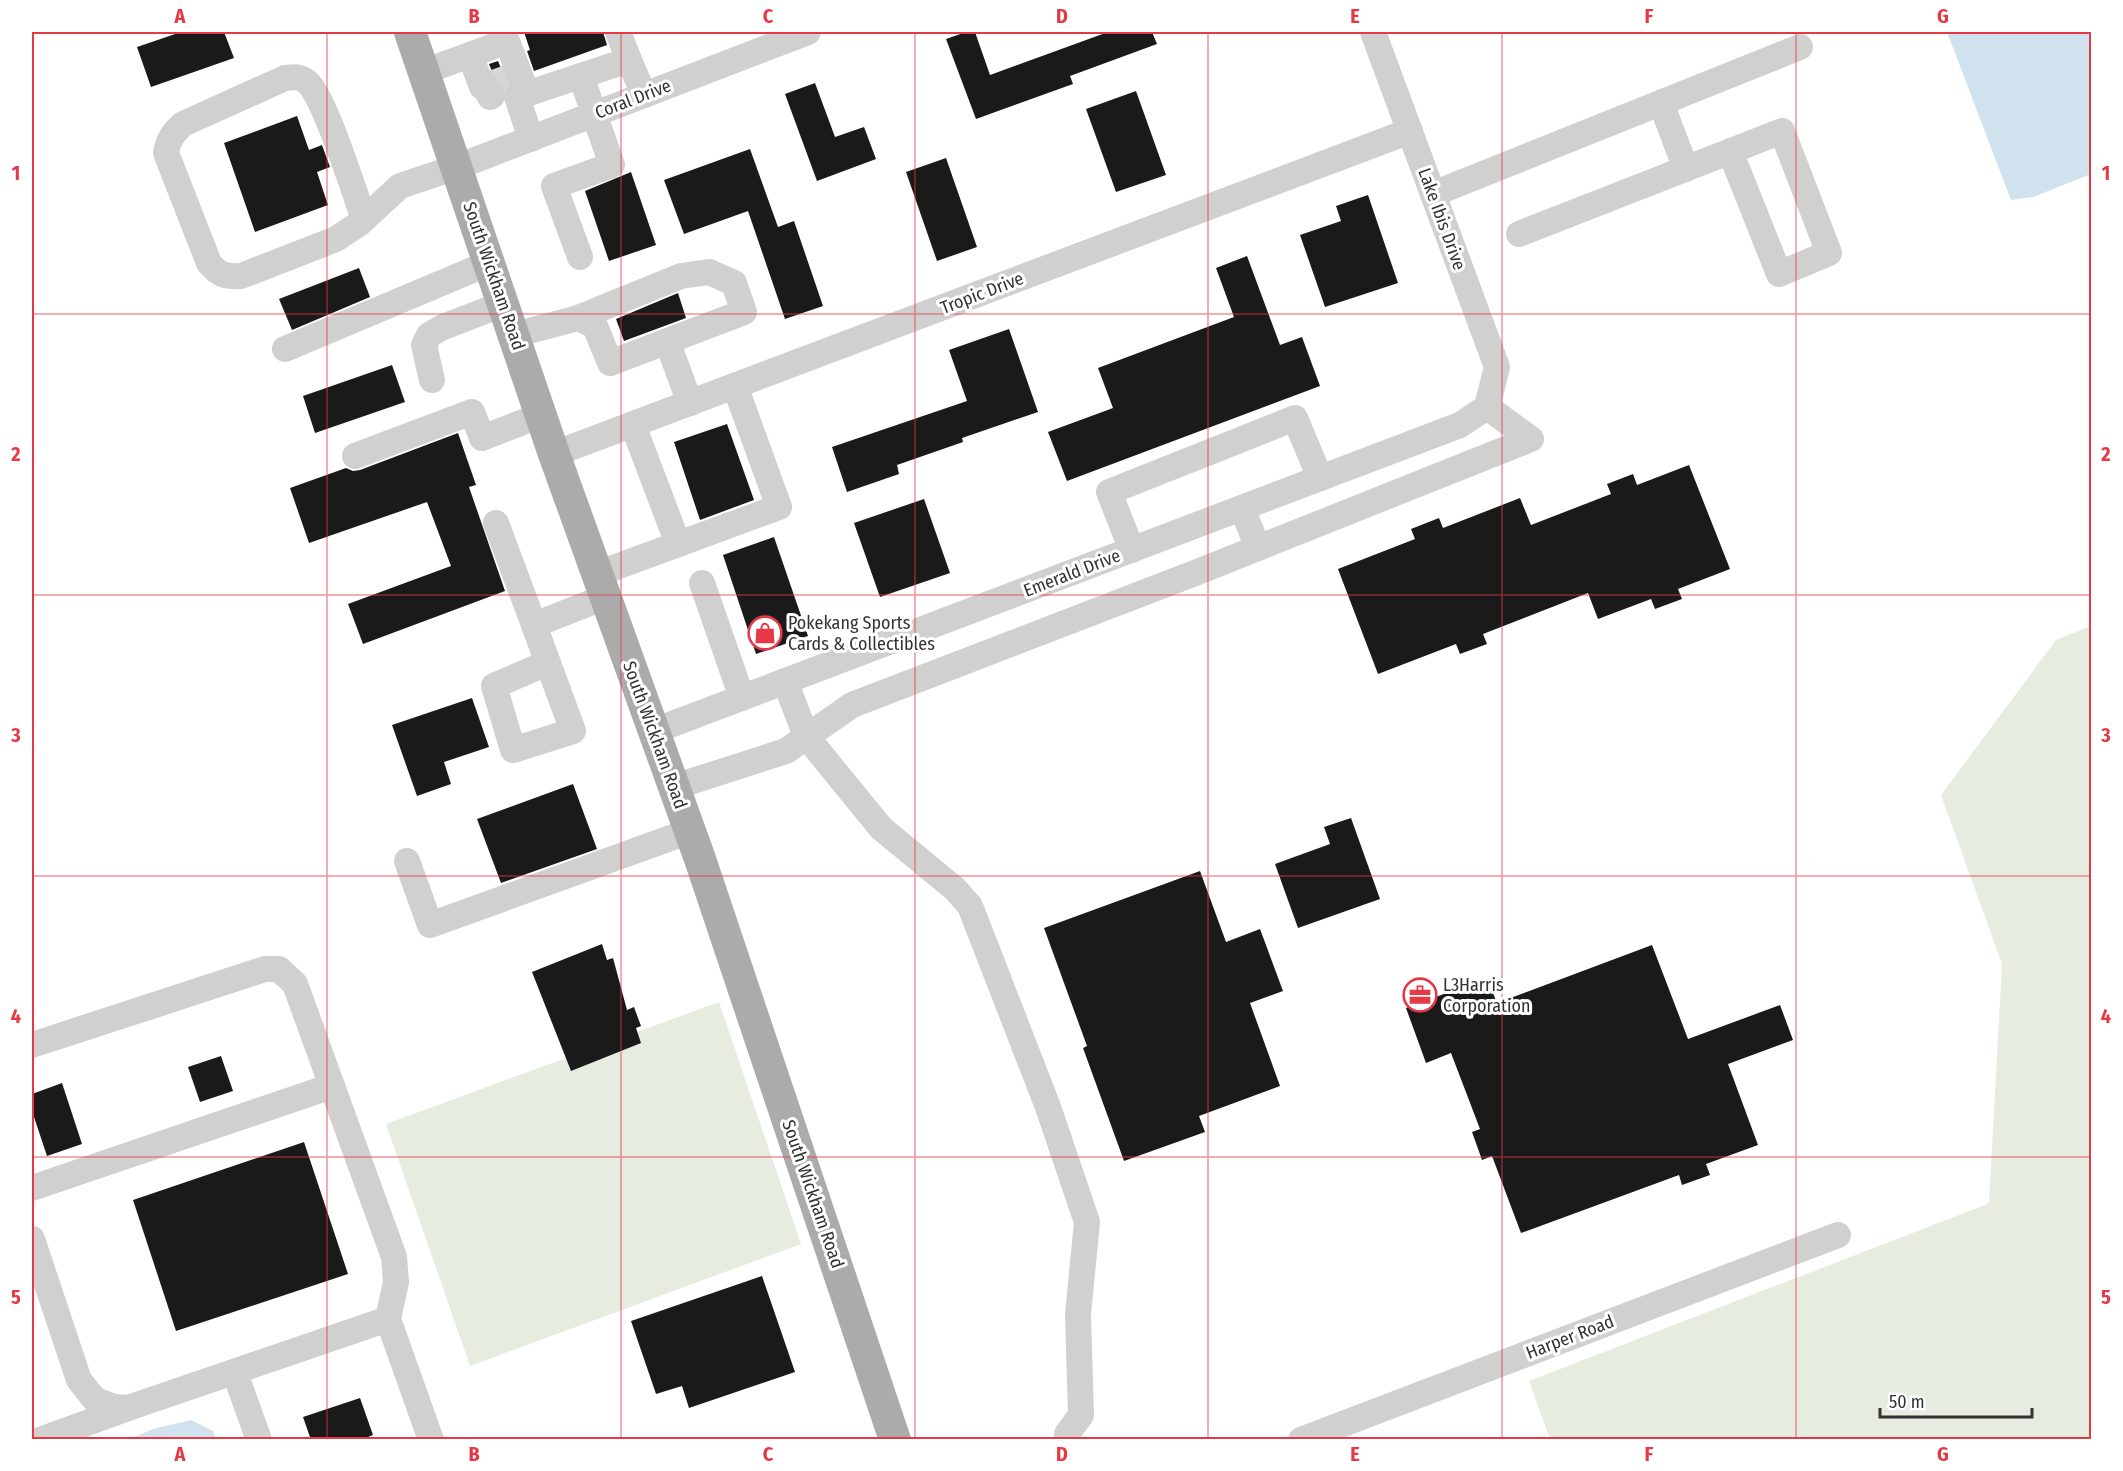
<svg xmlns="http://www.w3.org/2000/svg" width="2123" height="1471" font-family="'Fira Sans Condensed',sans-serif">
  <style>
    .green { fill: #e6ecdf }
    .water { fill: #cfe2ee }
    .building { fill: #1a1a1a }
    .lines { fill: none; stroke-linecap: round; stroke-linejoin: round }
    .minor-tunnel { stroke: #d6d6d6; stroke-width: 26; stroke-dasharray: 26 13; stroke-linecap: butt }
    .minor { stroke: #d0d0d0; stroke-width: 26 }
    .major { stroke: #ababab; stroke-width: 32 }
    .grid { fill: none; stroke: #e63946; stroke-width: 1.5; stroke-opacity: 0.55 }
    .labels { text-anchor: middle; stroke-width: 6; stroke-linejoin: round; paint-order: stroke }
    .street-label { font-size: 18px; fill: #333; stroke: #fff }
    .poi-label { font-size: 18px; fill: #333; stroke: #fff; text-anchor: start }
    .neatline { fill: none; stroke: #e63946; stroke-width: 2 }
    .grid-label { font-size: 20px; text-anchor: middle; font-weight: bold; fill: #e63946 }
  </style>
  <rect width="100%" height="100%" fill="#fff"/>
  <g class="green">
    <polygon points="2091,626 2091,1439 1550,1439 1529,1381 1985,1205 1989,1202 2002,964 1941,795 2056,640"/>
    <polygon points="719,1002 801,1244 470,1366 386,1124"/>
  </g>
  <g class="water">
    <polygon points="1947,32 2091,32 2091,174 2033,197 2011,200"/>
    <polygon points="191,1420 213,1431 216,1439 130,1439 153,1429"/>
  </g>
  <g class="building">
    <polygon points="181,32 224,32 234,58 151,87 137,47"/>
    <polygon points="524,32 603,32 607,45 534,71 527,51 530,50"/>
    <polygon points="966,32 975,32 990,75 1108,32 1152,32 1157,44 1070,76 1073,84 976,119 946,39"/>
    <polygon points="498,61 508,86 505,89 493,74 489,64"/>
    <polygon points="815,83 835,137 864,127 876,159 817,181 785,94"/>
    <polygon points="1136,91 1166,175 1116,192 1086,109"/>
    <polygon points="297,116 309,150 322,145 330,167 317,172 328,205 255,232 224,143"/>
    <polygon points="750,149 778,227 794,221 823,306 785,319 748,211 684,234 664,180"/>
    <polygon points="946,158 977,247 937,261 906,172"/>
    <polygon points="631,172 656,245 609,261 585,191"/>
    <polygon points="1368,195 1398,283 1325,307 1300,235 1341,221 1336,206"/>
    <polygon points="1247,256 1280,345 1302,337 1320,386 1067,481 1048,432 1113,408 1098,368 1234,317 1216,268"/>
    <polygon points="359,268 370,297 292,330 279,299"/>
    <polygon points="678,293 686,318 624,341 616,319"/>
    <polygon points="1009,329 1038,412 962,438 963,442 897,465 899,474 847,492 832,447 967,401 949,350"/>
    <polygon points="392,365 405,402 315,433 303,396"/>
    <polygon points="727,424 754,500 700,520 674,442"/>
    <polygon points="458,433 476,485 469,487 505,591 363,644 348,604 451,566 427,502 309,543 290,488 346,468 353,471 360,470"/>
    <polygon points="1689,465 1730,569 1678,589 1682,599 1655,609 1651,599 1598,619 1588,593 1483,634 1487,644 1460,654 1456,644 1378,674 1338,569 1415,539 1411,529 1439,518 1443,528 1520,498 1531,525 1611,494 1607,484 1633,474 1637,485"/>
    <polygon points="924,499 950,573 880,597 854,523"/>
    <polygon points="774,537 808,636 756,654 723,555"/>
    <polygon points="472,698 489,747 444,762 451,784 417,796 392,725"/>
    <polygon points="573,784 597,849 501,883 477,819"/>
    <polygon points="1351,818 1380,899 1298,928 1275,864 1330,844 1324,827"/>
    <polygon points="1200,871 1226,942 1260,929 1283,991 1250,1003 1280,1086 1199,1116 1205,1132 1124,1161 1083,1048 1087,1046 1044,928"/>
    <polygon points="602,944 607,960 613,958 627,1010 634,1007 641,1026 636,1028 641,1043 571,1071 532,972"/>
    <polygon points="1652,945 1688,1039 1780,1005 1793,1040 1728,1064 1758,1145 1706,1164 1710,1175 1682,1185 1679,1175 1521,1233 1492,1156 1482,1160 1472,1132 1480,1129 1451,1053 1426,1063 1406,1008 1487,978 1497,1003"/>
    <polygon points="221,1056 233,1091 200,1102 188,1067"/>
    <polygon points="62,1083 82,1144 47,1156 32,1111 32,1094"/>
    <polygon points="304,1142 348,1274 176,1331 133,1200"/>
    <polygon points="762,1276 795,1372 689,1408 682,1386 656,1394 631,1321"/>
    <polygon points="360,1398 373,1435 361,1440 311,1440 303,1417"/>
  </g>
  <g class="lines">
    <polyline class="minor-tunnel" points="488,85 510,77"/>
    <g class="minor">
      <polyline points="618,32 629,60"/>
      <polyline points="1373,32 1497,367 1487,407"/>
      <polyline points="423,72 470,55"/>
      <polyline points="492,96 490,97 485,86 482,87 470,55 507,41 527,94"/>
      <polyline points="1661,103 1686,169"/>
      <polyline points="531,139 517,97 629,60 644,95"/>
      <polyline points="1433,194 1800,47"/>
      <path d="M364,219C354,192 325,97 307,82C300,76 293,77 285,78L183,124C173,133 168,140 166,153L209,263C219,275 226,277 241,276L336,239L360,223L400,186L457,167L808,32"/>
      <polyline points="1519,234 1782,131 1829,253 1779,274 1730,151"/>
      <polyline points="580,257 554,186 612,165 581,76"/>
      <polyline points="514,335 578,318 595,326 610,363 744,312 734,283 709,272 681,276 578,318"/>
      <polyline points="667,341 690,403"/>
      <polyline points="285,349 489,263"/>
      <polyline points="432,380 424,345 429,335 443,327 503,304"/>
      <polyline points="633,425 678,544"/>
      <polyline points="554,454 1410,131"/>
      <polyline points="355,456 472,412 482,438 541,415"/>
      <polyline points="1242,508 1258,548"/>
      <polyline points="496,523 534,625"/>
      <polyline points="1132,550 1109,492 1295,418 1320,478"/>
      <polyline points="597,574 779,507 735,386"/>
      <polyline points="702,583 742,698"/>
      <polyline points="547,663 494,686 513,750 573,731 534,625 605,597"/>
      <polyline points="785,681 806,736 881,828 955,889 970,906 1048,1107 1087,1222 1078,1314 1081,1415 1067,1434"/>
      <polyline points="654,731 1460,425 1487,407"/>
      <polyline points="674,787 786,751 852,705 1195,573 1531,439 1487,407"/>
      <polyline points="407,861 430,925 690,831"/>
      <polyline points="32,1045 265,969 279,969 295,984 394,1257 396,1282 388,1319 431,1440"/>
      <polyline points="32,1188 332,1086"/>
      <polyline points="32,1239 79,1380 95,1400 114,1407 128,1408 388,1319"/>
      <polyline points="235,1373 259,1440"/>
      <polyline points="40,1440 128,1408"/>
      <polyline points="1301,1440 1838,1235"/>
    </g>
    <polyline class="major" points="410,32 554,454 700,859 895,1440"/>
  </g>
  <path class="grid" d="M327,32V1440M621,32V1440M915,32V1440M1208,32V1440M1502,32V1440M1796,32V1440M32,314H2092M32,595H2092M32,876H2092M32,1157H2092"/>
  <defs>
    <g id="shop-ring" transform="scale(1.725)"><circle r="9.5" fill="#fff" stroke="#e63946" stroke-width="1.5"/><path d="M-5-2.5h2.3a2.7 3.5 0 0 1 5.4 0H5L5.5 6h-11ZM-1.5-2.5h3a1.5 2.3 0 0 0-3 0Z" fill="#e63946"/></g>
    <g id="office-ring" transform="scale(1.725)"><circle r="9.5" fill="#fff" stroke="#e63946" stroke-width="1.5"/><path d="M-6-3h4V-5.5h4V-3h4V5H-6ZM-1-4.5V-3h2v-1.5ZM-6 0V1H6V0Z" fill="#e63946"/></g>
  </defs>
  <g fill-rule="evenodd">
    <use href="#shop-ring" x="765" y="633"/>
    <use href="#office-ring" x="1420" y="995"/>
  </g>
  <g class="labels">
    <g class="street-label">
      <text transform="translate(633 99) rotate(-21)" y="6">Coral Drive</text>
      <text transform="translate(1442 219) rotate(70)" y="6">Lake Ibis Drive</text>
      <text transform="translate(494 276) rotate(71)" y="6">South Wickham Road</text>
      <text transform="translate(982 293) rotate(-21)" y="6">Tropic Drive</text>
      <text transform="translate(1072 573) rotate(-21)" y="6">Emerald Drive</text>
      <text transform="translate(655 735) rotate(70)" y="6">South Wickham Road</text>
      <text transform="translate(813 1194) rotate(71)" y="6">South Wickham Road</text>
      <text transform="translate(1570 1337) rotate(-21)" y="6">Harper Road</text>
    </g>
    <g class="poi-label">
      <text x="788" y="629">Pokekang Sports<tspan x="788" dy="21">Cards &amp; Collectibles</tspan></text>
      <text x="1443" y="991">L3Harris<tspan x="1443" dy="21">Corporation</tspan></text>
    </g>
  </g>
  <rect width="2123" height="1471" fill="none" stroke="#ffffff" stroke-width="66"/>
  <path d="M1880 1408v9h152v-9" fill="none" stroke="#333333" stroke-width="3"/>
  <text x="1889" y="1408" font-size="18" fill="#333333" stroke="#ffffff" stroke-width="4.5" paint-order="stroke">50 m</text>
  <rect x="33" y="33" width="2057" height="1405" class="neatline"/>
  <g class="grid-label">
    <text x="180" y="23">A</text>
    <text x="474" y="23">B</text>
    <text x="768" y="23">C</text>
    <text x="1062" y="23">D</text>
    <text x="1355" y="23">E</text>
    <text x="1649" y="23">F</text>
    <text x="1943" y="23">G</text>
    <text x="16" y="180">1</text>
    <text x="2106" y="180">1</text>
    <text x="16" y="461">2</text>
    <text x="2106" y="461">2</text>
    <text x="16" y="742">3</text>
    <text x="2106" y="742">3</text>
    <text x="16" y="1023">4</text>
    <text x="2106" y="1023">4</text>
    <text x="16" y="1304">5</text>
    <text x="2106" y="1304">5</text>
    <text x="180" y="1461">A</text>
    <text x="474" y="1461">B</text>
    <text x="768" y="1461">C</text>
    <text x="1062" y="1461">D</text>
    <text x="1355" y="1461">E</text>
    <text x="1649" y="1461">F</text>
    <text x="1943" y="1461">G</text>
  </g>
</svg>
